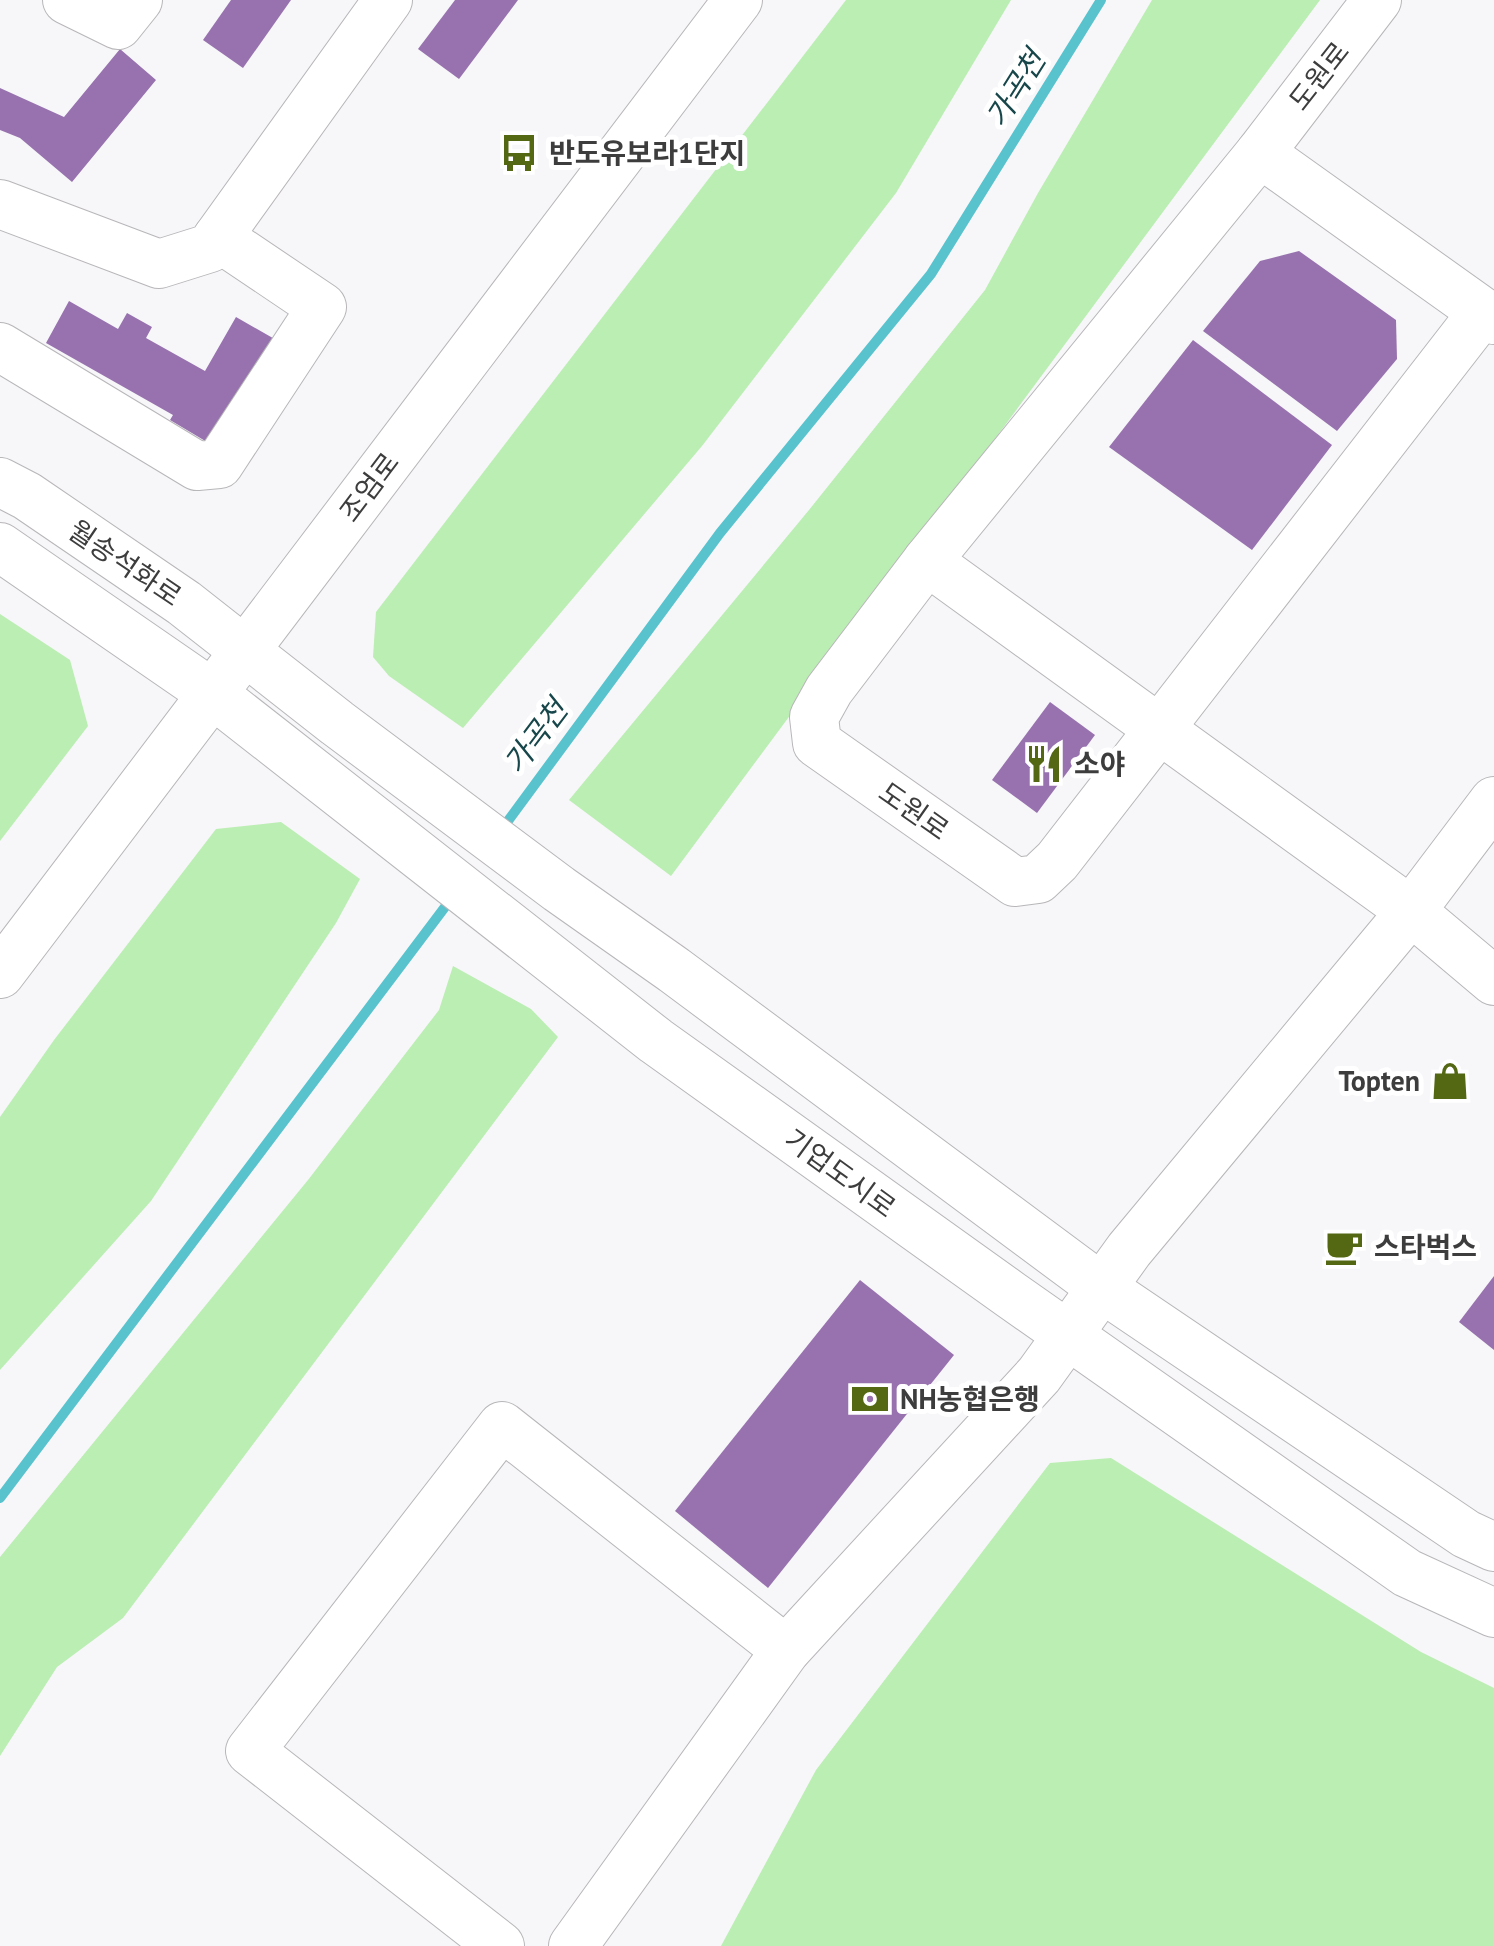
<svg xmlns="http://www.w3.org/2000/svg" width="1494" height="1946" font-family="'PT Sans','Noto Sans KR',sans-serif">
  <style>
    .green { fill: #bbeeb3 }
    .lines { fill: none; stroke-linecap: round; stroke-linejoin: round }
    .stream { stroke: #59c3cd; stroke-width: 10 }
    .building { fill: #9772ae }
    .minor-casing { stroke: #b8b6b9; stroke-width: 50 }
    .minor { stroke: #fff; stroke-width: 48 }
    .labels { text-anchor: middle; stroke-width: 10; stroke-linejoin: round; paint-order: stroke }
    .street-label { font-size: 28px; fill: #3d3d3e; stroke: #fff }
    .poi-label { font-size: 28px; font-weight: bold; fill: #3d3d3e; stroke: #fff; text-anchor: start }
    .water-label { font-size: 30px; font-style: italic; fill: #17474b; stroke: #fff }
  </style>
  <rect width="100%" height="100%" fill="#f7f6f9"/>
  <g class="green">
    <polygon points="846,0 1011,0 896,193 702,446 463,728 389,676 373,657 376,612"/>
    <polygon points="1152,0 1320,0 671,876 569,800 809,510 985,290 1038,193"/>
    <polygon points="0,614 70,660 88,726 0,841"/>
    <polygon points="281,822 360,879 336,923 151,1201 0,1370 0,1117 54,1040 216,829"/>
    <polygon points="453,966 531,1009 558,1037 123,1618 57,1667 0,1756 0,1557 308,1180 439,1010"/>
    <polygon points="1111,1458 1421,1652 1494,1688 1494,1946 721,1946 816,1770 1050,1463"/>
  </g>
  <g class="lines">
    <g class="stream">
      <polyline points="502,829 720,533 931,274 1101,0"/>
      <polyline points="0,1498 454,895"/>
    </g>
  </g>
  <g class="building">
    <polygon points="231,0 291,0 243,68 203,40"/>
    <polygon points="455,0 518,0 459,79 418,49"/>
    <polygon points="120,49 156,80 72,182 20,138 0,130 0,88 64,117"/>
    <polygon points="1299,251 1396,320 1397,359 1337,431 1203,331 1260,261"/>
    <polygon points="69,301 118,329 127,313 152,327 146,338 205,371 236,317 278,341 217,448 170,420 173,415 46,343"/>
    <polygon points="1193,340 1332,445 1252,550 1109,447"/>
    <polygon points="1050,702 1095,735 1037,813 992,780"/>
    <polygon points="1494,1276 1494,1350 1459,1322"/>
    <polygon points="860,1280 954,1355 768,1588 675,1511"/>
  </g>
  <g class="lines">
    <g class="minor-casing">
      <g id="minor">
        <polyline points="67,0 118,25 138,0"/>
        <polyline points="1377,0 1260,153 927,561 829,690 814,717 817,743 1015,882 1038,879 1057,861 1482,313"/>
        <polyline points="1260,153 1494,320"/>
        <polyline points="0,204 159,264 210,248 388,0"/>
        <polyline points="0,347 197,466 219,464 322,307 218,237"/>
        <polyline points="0,482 27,496 184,603 337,723 559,889 674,970 1102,1288 1466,1534 1494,1547"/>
        <polyline points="0,547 213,694 656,1041 1011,1295 1407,1573 1494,1613"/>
        <polyline points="927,561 1411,911 1494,981"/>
        <polyline points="0,974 738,0"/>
        <polyline points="500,1946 250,1751 502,1426 786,1650"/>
        <polyline points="573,1946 786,1650 1039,1375 1129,1250 1411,911 1494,801"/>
      </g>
    </g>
    <use href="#minor" class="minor"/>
  </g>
  <defs>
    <g id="bus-bare" transform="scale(3)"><path d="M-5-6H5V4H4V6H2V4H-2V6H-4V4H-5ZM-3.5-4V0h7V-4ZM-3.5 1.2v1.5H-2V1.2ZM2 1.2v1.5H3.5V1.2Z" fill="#546814" stroke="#fff" stroke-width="2.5" paint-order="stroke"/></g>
    <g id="restaurant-bare" transform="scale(3)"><path d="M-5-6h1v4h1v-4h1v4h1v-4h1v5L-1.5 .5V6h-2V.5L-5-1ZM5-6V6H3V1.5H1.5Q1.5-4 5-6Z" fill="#546814" stroke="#fff" stroke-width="2.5" paint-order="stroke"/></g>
    <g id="shop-bare" transform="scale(3)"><path d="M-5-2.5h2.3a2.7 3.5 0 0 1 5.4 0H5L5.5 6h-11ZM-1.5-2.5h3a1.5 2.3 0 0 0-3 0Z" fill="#546814" stroke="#fff" stroke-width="2.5" paint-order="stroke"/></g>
    <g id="cafe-bare" transform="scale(3)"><path d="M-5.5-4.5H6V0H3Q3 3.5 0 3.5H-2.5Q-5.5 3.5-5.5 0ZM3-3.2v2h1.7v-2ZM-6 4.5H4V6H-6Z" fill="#546814" stroke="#fff" stroke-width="2.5" paint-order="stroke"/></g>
    <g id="bank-bare" transform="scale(3)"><path d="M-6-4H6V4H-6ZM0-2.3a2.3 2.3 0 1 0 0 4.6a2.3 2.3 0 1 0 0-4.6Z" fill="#546814" stroke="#fff" stroke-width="2.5" paint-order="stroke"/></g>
  </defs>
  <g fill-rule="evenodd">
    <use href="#bus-bare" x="519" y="153"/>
    <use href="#restaurant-bare" x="1044" y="764"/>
    <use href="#shop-bare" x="1450" y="1081"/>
    <use href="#cafe-bare" x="1344" y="1247"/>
    <use href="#bank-bare" x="870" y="1399"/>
  </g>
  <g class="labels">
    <g class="street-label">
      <text transform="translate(1319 76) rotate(-52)" y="10">도원로</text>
      <text transform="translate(369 487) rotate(-53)" y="10">조엄로</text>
      <text transform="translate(125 563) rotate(34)" y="10">월송석화로</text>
      <text transform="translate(914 811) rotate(35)" y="10">도원로</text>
      <text transform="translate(840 1173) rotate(36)" y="10">기업도시로</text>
    </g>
    <g class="poi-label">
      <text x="549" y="163">반도유보라1단지</text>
      <text x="1074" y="774">소야</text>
      <text x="1420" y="1091" text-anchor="end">Topten</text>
      <text x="1374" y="1257">스타벅스</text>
      <text x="900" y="1409">NH농협은행</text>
    </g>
    <g class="water-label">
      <text transform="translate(1016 89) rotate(-58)" y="10">가곡천</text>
      <text transform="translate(536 737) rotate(-53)" y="10">가곡천</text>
    </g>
  </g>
</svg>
